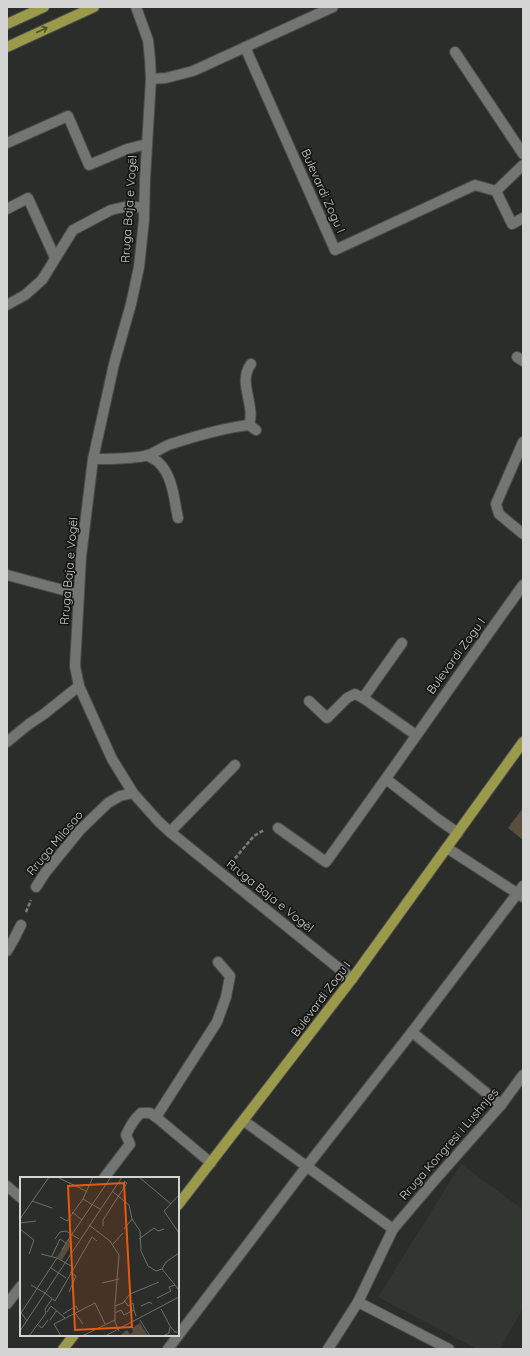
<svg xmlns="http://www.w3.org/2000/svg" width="530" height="1356" font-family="Quicksand,sans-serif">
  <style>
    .built { fill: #313730 }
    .green { fill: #594d3e }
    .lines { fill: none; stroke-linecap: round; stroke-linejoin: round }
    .minor-casing { stroke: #494a49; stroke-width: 12 }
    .major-casing { stroke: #494a49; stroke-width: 12 }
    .path { stroke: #7b7d7b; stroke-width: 2.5; stroke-dasharray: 4 2; stroke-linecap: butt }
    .minor { stroke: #737572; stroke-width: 10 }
    .major { stroke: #9b9a4b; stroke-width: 10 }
    .oneway { stroke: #51512c }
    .labels { text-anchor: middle; stroke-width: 3.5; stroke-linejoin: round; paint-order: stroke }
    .street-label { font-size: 12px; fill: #d3d4d3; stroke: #141513 }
    .inset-road { fill: none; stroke: #6e706e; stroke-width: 1 }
    .view { fill: #e8590c; fill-opacity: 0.15; stroke: #e8590c; stroke-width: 2 }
    .inset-edge { fill: none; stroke: #d3d4d3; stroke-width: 2 }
  </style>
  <rect width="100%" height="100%" fill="#2a2d2a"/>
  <polygon class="built" points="461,1164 521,1208 523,1205 523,1308 500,1349 477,1349 378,1297"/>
  <polygon class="green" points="523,808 523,840 508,828"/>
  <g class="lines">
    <g class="minor-casing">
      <g id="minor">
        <polyline points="136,7 148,40 150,59 151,79 145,179 144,220 139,267 131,304 114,364 93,459 81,557 75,666 79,686 112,759 133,793 159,822 170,832 352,979"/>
        <polyline points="245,47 335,250 475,185 496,191 523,165"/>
        <polyline points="455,52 523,154"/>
        <polyline points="151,79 166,78 193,71 333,7"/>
        <polyline points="7,143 68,116 89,165 127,149 147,144"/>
        <polyline points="496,191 512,224 523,218"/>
        <polyline points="7,209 28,198 55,258"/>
        <polyline points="7,305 25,295 42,280 73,230 111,210 128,206 144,208"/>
        <polyline points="517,357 523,361"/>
        <path d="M249,425C256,405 237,382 251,364"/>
        <polyline points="523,442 496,504 499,514 523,534"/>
        <path d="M147,455C151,458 155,459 158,462C173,475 174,500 178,518"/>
        <path d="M93,459C110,459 128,459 145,456C154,454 162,447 171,444C196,436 222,428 249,425L256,430"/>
        <polyline points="7,575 78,594"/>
        <polyline points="363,698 402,643"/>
        <polyline points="309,701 327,718 347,698 355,694 363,698 416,735"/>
        <polyline points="7,742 29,724 44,714 79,686"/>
        <polyline points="386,779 439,820 458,833"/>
        <path d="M278,828L326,862C393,770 457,677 523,585"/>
        <polyline points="170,832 235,765"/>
        <polyline points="447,848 523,897"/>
        <polyline points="36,887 45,873 80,830 108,803 120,796 133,793"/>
        <polyline points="7,951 14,939 21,925"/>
        <polyline points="412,1032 501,1105"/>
        <polyline points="156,1117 217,1022 226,997 230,976 218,962"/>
        <polyline points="244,1121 393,1229"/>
        <path d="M104,1178L130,1144L126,1135C130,1126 134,1119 141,1113H150L156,1117L211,1163"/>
        <polyline points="7,1186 21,1198"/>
        <polyline points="358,1302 449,1349"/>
        <polyline points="7,1304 21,1286"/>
        <polyline points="168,1349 307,1166 412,1032 523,886"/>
        <polyline points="328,1349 358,1302 393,1229 433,1182 501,1105 523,1075"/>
      </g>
    </g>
    <g class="major-casing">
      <g id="major">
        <polyline points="7,24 44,7"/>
        <polyline points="7,47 94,7"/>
        <polyline points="178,1205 352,979 523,742"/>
        <polyline points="63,1349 74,1335"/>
      </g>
    </g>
    <g class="path">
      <polyline points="231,863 254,836 264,830"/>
      <polyline points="26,912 31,900"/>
    </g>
    <use href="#minor" class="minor"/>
    <use href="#major" class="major"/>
  </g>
  <defs><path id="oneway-shaft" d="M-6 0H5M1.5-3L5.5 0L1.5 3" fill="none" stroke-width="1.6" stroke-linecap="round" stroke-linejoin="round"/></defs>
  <use class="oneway" href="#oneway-shaft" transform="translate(42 30) rotate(-25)"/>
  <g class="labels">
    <g class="street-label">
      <text transform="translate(323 191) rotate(66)" y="4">Bulevardi Zogu I</text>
      <text transform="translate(129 209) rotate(-86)" y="4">Rruga Baja e Vogël</text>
      <text transform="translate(69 571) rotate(-85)" y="4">Rruga Baja e Vogël</text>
      <text transform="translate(456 656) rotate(-54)" y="4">Bulevardi Zogu I</text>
      <text transform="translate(55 843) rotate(-50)" y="4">Rruga Milosao</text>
      <text transform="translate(270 896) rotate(39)" y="4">Rruga Baja e Vogël</text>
      <text transform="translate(321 999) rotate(-53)" y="4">Bulevardi Zogu I</text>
      <text transform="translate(449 1144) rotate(-49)" y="4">Rruga Kongresi i Lushnjes</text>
    </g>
  </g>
  <g transform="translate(20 1177)">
    <rect width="159" height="159" fill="#2a2d2a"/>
    <path d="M49,62L53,65L42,83L37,80ZM120,146L128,159H99L107,153L110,157L113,155L112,151Z" fill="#594d3e"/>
    <path class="inset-road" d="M37,0L66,14M119,0L151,27M92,14L109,28L112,42L120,54L121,74L128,89L136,94L142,92M159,18L144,34L159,56M63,22L80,32M12,24L32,31M52,35L62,43M40,40L47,44L63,22L73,0M0,42L29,0M0,46L16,44M69,48L90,64L99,78L95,128V145L99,154M83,49V43L107,6L104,4M0,52L14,63L9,77M104,52L112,42M35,62L40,55L46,54L59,62M119,62L134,51L138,54L144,52M46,66L91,0M93,67L103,56M21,77L37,81L53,90M32,79L40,62L46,66L42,73M31,91L46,101M142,92L159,113M142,92L146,85L159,76M82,106L99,102M11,108L25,116M49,115L56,99L50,95M25,116L35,124L72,60L77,64M137,121L151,114L149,110L155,108M104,123L108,129L113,126L114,133M95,129L103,126L110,117L139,105M121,129L130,125L132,127M141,132L150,149L155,155H159M0,134L7,144M27,135L31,129L45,141M1,136L37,81M55,136L63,147M95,136L101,133L104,138L114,133L116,139M43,137L56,129L58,133M30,143L37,133M120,143L130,159M18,148L22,151L28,143M0,154L102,0M9,159L26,136L25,132L32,122M41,159L34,147L75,126L85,147M62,159L95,143M85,159L159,120M143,159L149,156L150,150"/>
    <path class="view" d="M104,6L112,150L55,153L48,9Z"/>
    <rect width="159" height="159" class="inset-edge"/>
  </g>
  <rect width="530" height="1356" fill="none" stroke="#d3d4d3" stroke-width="16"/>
</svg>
